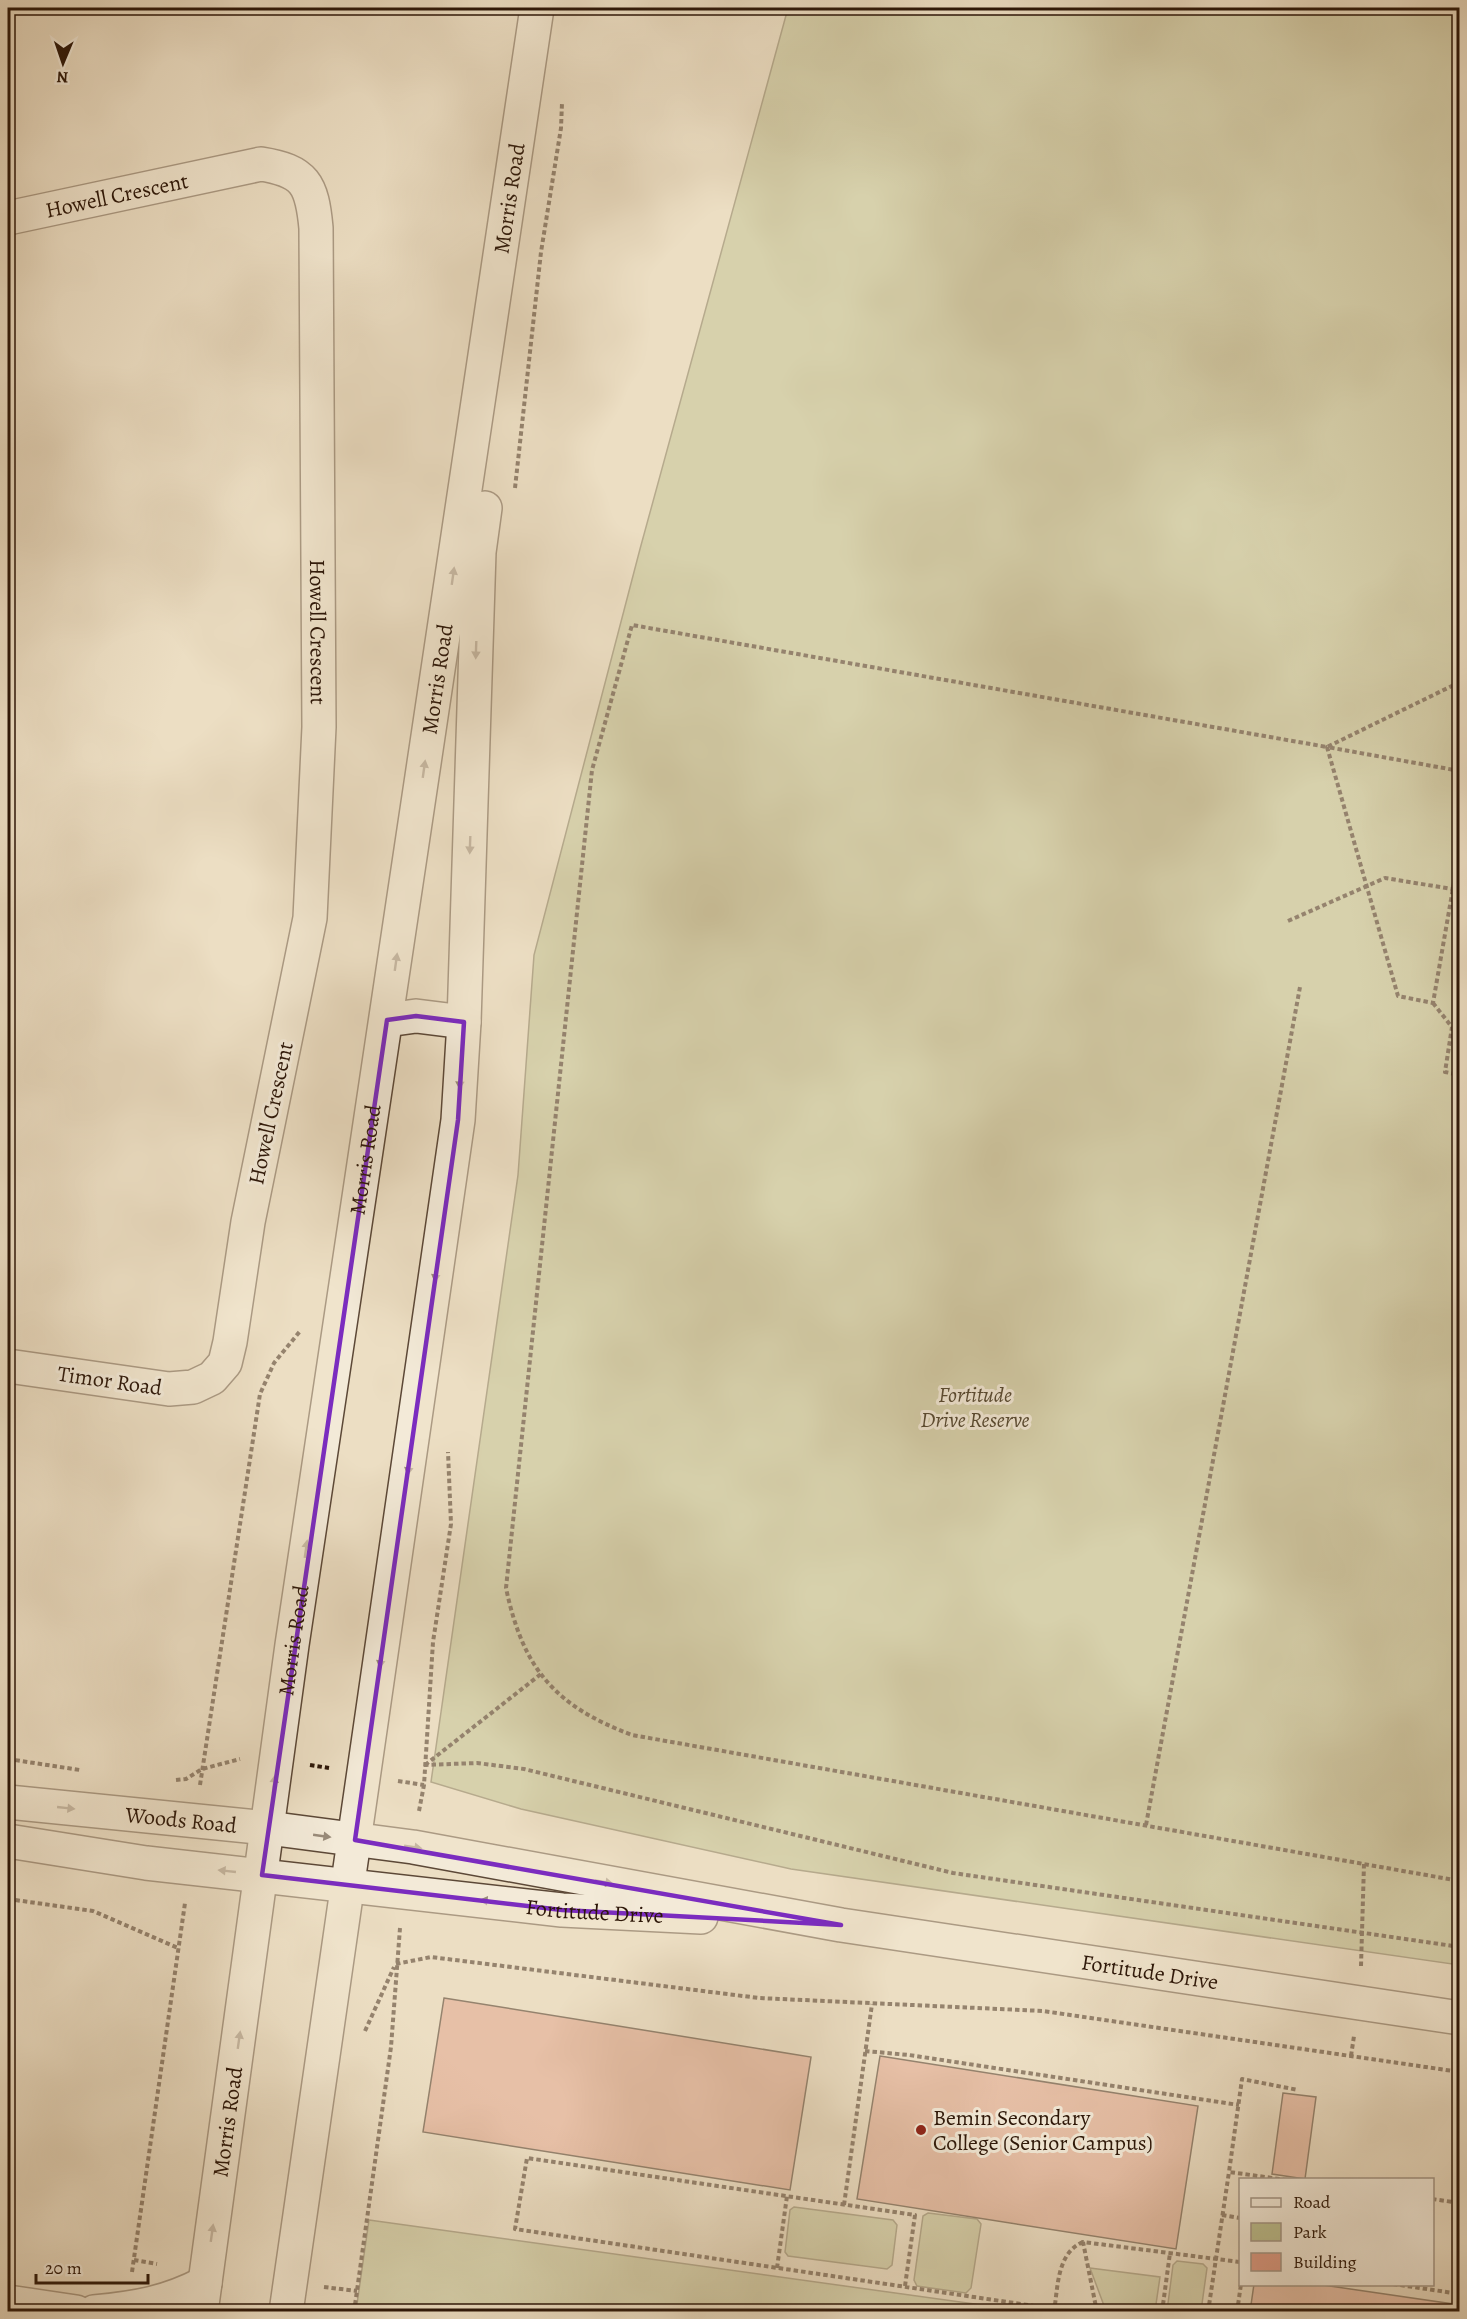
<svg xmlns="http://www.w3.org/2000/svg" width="1467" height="2319" font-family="Alegreya,serif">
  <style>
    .green { fill: #bcc090; stroke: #746b4c; stroke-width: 1.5 }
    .building { fill: #df9c86; stroke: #2c1608; stroke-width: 1.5 }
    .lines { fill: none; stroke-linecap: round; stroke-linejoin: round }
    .minor-casing { stroke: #5c4837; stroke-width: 36 }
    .path { stroke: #2c1608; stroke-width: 4; stroke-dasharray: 4.5 3; stroke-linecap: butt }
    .minor { stroke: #f3ead8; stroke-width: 33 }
    .oneway { fill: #998b7a }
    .marked { fill: none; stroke: #7b2cbf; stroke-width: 4.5; stroke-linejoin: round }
    .poi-dot { fill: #8f2418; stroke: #f3ead8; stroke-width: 2 }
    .labels { text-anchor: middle; stroke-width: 6; stroke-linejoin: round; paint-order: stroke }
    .street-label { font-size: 22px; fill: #2c1608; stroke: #f3ead8 }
    .park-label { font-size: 22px; font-style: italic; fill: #574931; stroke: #f3ead8 }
    .poi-label { font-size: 22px; fill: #2c1608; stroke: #f3ead8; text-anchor: start }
  </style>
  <rect width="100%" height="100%" fill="#ecdec3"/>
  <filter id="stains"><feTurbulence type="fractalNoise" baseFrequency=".00333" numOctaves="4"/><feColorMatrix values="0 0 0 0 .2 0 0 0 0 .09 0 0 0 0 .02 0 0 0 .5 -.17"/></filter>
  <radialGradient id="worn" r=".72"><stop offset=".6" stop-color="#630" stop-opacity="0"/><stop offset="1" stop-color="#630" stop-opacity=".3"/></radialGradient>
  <g class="green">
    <polygon points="788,8 1459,8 1459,1965 791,1869 521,1809 431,1782 518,1175 534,955 640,549"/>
    <polygon points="794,2207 893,2220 897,2225 892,2265 887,2269 788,2256 785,2252 790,2210"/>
    <polygon points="928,2213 977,2219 981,2224 971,2288 966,2293 917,2286 914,2280 923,2216"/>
    <polygon points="369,2220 1025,2311 356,2311"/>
    <polygon points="1177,2261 1203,2264 1207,2268 1201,2311 1167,2311 1173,2265"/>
    <polygon points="1090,2268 1160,2277 1155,2311 1106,2311"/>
  </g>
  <g class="building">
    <polygon points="444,1998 811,2057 790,2190 423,2132"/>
    <polygon points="880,2056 1198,2106 1176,2249 857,2199"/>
    <polygon points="1283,2093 1316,2097 1305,2179 1272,2174"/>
    <polygon points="1254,2284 1316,2284 1460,2305 1460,2312 1250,2312"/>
  </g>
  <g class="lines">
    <g class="minor-casing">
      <g id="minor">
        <path id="s1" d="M8,218L261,164C305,171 312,184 316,228L319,727L310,918L248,1222L230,1342L225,1363L212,1378L193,1387L169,1389L8,1366"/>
        <polyline points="387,1020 416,1016 464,1022"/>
        <path id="s2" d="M8,1802L268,1828L413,1847L841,1925L1460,2018"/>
        <path id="s3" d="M8,1841L146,1863L562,1910L701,1917"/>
        <polyline points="8,2302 76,2312"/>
        <path d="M94,2312C136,2308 167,2303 205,2283"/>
        <path id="s4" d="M201,2312L292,1645L537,8"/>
        <polyline points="286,2312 458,1120 464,1022 479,552 485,508"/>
      </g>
    </g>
    <g class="path">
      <polyline points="515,488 541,252 561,128 562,103"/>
      <path d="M1460,682L1327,747L632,625L592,770L506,1588C523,1669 555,1706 632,1735L1460,1881"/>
      <polyline points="1460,771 1327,747 1398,996 1433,1003 1460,848"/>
      <polyline points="1288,921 1385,878 1452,889"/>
      <polyline points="1433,1003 1452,1027 1445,1072 1460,1075"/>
      <polyline points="8,1759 80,1770"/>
      <polyline points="310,1765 329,1768"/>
      <polyline points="424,1765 477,1763 524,1769 953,1873 1460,1947"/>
      <polyline points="425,1765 541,1674"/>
      <polyline points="176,1780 186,1779 202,1769 240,1759"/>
      <polyline points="398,1781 424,1785"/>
      <polyline points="200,1785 260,1394 274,1363 301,1330"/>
      <polyline points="419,1811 424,1785 433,1642 451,1524 448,1452"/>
      <polyline points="1146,1825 1300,987"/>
      <polyline points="8,1899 93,1911 178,1948"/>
      <polyline points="396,1964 431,1957 759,1998 1043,2011 1460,2072"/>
      <polyline points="1361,1966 1364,1864"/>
      <polyline points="365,2031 394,1967"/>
      <polyline points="865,2051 909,2055 1239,2105"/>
      <polyline points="1351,2056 1354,2036"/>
      <polyline points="1287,2180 1229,2172 1242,2079 1298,2090"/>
      <polyline points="1432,2199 1460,2203"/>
      <polyline points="844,2205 872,2004"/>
      <polyline points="1222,2215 1240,2218"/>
      <polyline points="134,2260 157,2264"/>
      <polyline points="777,2268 787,2196"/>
      <polyline points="132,2272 185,1903"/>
      <polyline points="1393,2284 1460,2294"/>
      <polyline points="905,2286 915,2215 527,2158 515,2229 1075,2312"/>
      <polyline points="324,2287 357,2291"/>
      <polyline points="354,2312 391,2047 400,1928"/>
      <path d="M1054,2312C1058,2286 1057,2253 1083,2242"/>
      <polyline points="1097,2312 1083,2242 1240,2262"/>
      <polyline points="1162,2312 1170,2253"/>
      <polyline points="1208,2312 1229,2172"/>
      <polyline points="1237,2312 1241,2284"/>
    </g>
    <use href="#minor" class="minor"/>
  </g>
  <defs><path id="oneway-solid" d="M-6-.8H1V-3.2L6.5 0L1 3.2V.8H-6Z" transform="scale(1.5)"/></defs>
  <g class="oneway">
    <use href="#oneway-solid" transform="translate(453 576) rotate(-82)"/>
    <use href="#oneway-solid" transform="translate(476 650) rotate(92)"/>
    <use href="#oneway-solid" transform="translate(424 769) rotate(-82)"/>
    <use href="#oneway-solid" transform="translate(470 845) rotate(92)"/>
    <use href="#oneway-solid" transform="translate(396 962) rotate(-82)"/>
    <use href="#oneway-solid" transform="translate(460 1080) rotate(93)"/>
    <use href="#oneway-solid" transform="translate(436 1273) rotate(98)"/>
    <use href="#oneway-solid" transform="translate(409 1466) rotate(98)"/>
    <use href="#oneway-solid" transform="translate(306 1549) rotate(-82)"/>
    <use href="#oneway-solid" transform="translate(381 1659) rotate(98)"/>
    <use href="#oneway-solid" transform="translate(274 1784) rotate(-83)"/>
    <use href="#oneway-solid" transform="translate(66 1808) rotate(6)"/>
    <use href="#oneway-solid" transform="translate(322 1836) rotate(8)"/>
    <use href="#oneway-solid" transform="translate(413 1847) rotate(9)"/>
    <use href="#oneway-solid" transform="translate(227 1871) rotate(-174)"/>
    <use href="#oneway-solid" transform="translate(604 1882) rotate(10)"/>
    <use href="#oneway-solid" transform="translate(489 1901) rotate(-173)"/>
    <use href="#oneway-solid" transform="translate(239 2040) rotate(-82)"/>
    <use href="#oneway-solid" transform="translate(212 2233) rotate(-82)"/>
  </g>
  <path d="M0 0H1467V2319H0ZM416,1016L464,1022L458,1120L355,1840L841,1925L562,1910L262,1875L387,1020Z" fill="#ecdec3" fill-opacity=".55" fill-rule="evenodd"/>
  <path class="marked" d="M416,1016L464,1022L458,1120L355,1840L841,1925L562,1910L262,1875L387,1020Z"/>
  <circle class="poi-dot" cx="921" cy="2130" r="6"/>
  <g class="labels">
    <g class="street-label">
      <text dy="8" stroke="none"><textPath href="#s1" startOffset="111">Howell Crescent</textPath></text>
      <text dy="8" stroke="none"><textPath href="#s4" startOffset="2136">Morris Road</textPath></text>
      <text dy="8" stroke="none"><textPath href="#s1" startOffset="758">Howell Crescent</textPath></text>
      <text dy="8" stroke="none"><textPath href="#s4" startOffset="1650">Morris Road</textPath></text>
      <text transform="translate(270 1113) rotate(-78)" y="8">Howell Crescent</text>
      <text dy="8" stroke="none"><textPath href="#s4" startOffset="1164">Morris Road</textPath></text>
      <text transform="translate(110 1380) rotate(8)" y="8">Timor Road</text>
      <text dy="8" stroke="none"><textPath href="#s4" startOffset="678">Morris Road</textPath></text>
      <text dy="8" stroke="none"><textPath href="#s2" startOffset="174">Woods Road</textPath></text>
      <text dy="8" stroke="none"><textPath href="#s3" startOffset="591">Fortitude Drive</textPath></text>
      <text dy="8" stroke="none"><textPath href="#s2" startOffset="1155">Fortitude Drive</textPath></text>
      <text dy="8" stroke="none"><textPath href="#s4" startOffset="192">Morris Road</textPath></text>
    </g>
    <g class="park-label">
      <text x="975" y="1402">Fortitude<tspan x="975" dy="25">Drive Reserve</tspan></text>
    </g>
    <g class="poi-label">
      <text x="933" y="2125">Bemin Secondary<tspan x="933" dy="25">College (Senior Campus)</tspan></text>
    </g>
  </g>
  <rect width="1467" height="2319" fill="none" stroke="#ecdec3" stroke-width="30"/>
  <rect x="9" y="9" width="1449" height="2301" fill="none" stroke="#2c1608" stroke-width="3"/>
  <rect x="15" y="15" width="1437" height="2289" fill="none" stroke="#2c1608" stroke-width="1.5"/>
  <rect x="1239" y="2178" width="195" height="108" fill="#f3ead8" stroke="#a39585" stroke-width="1.5"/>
  <rect x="1251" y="2198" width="30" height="9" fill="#f3ead8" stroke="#a39585" stroke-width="1.5"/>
  <text x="1293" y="2208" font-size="18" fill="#2c1608">Road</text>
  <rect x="1251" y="2223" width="30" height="18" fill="#bcc090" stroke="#a39585" stroke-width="1.5"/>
  <text x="1293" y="2238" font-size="18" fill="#2c1608">Park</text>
  <rect x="1251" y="2253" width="30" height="18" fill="#df9c86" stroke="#a39585" stroke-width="1.5"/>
  <text x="1293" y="2268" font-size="18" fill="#2c1608">Building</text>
  <g transform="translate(63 63) rotate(182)" stroke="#f3ead8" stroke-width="4.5" paint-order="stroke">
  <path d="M0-4.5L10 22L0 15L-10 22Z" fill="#2c1608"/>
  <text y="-9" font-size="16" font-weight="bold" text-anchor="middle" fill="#2c1608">N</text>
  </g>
  <path d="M36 2274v9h112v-9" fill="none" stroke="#2c1608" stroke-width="3"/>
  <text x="45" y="2274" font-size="18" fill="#2c1608" stroke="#f3ead8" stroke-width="4.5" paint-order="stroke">20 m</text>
  <rect width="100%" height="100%" filter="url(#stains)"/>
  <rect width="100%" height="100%" fill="url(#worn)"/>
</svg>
